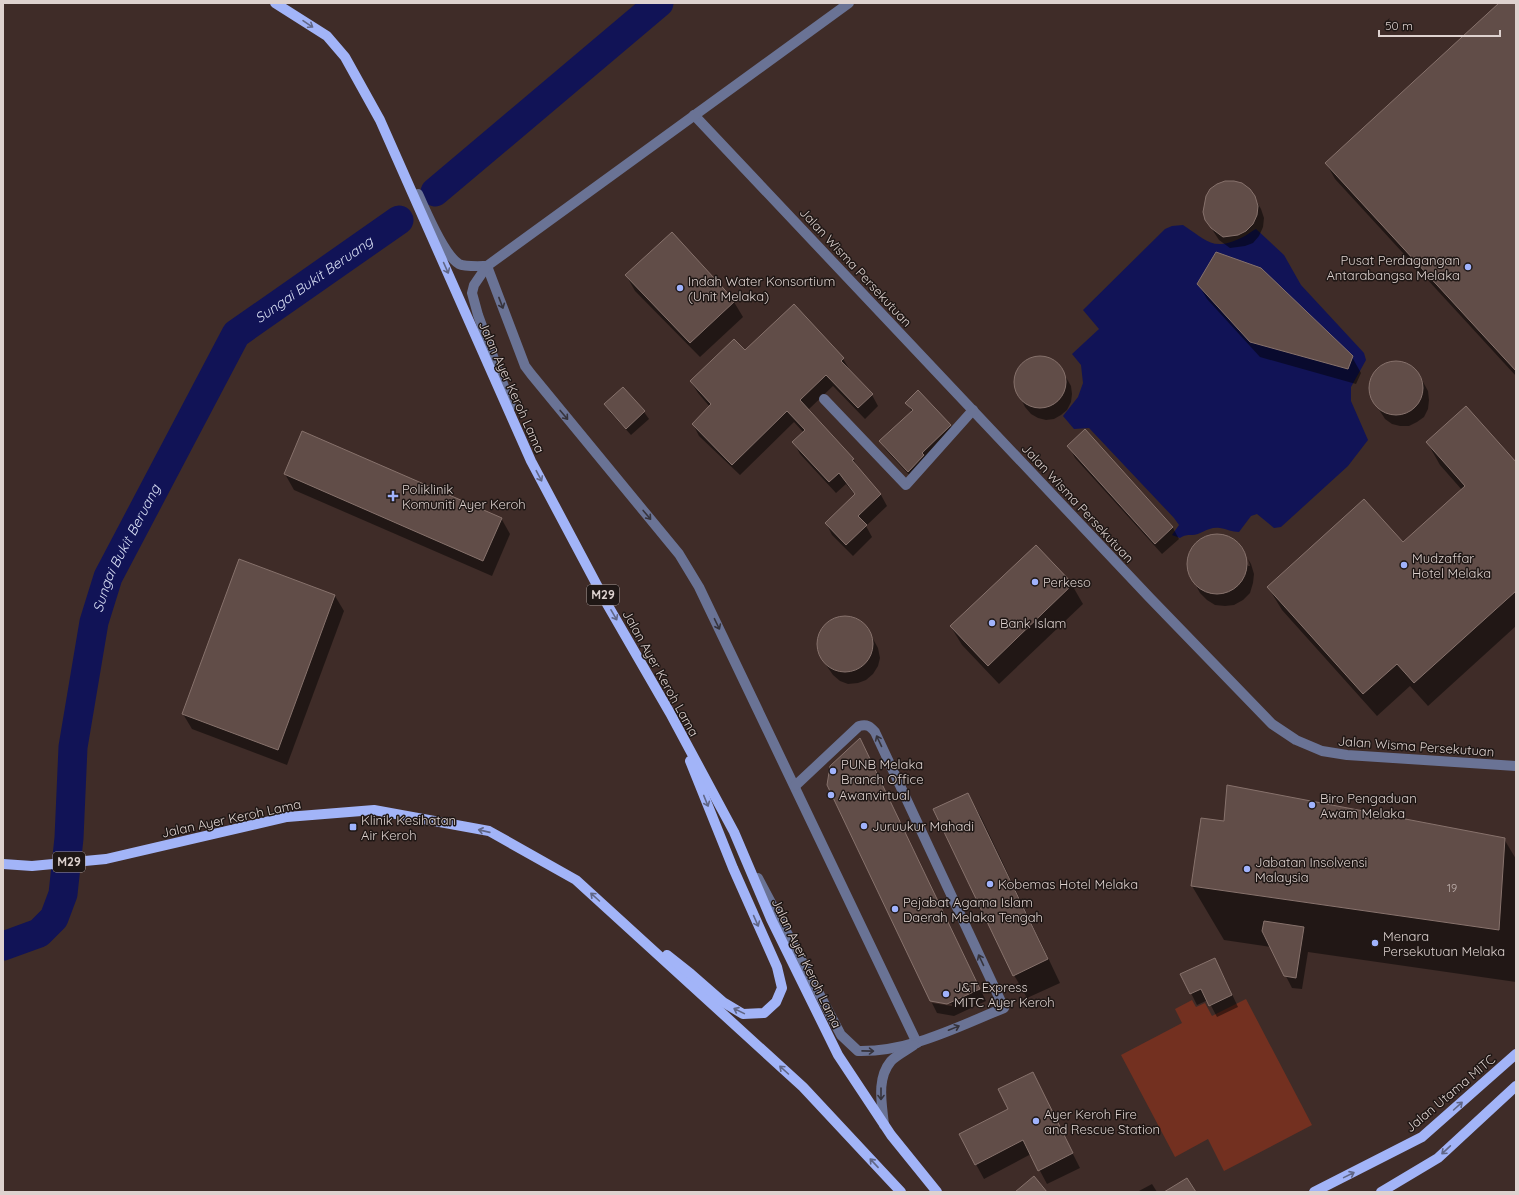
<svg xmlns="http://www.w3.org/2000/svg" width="1519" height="1195" font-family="Quicksand,sans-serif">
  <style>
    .green { fill: #733020 }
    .water { fill: #111356 }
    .shadow { fill: #0007 }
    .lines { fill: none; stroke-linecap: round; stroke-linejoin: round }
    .river { stroke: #111356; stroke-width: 29 }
    .building { fill: #614d48; stroke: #87726c }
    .minor { stroke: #6a7395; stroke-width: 10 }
    .major { stroke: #a2b4f8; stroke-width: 10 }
    .oneway { stroke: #606686 }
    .oneway2 { stroke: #36333b }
    .poi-dot { fill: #a0b3fd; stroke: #1f1715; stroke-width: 1.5 }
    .labels { text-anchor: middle; stroke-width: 3; stroke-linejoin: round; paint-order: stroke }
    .number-label { font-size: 11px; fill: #bfb1ad }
    .shield { fill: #1f1715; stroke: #a59a97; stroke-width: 1 }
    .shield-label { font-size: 12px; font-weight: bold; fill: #ded2cf }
    .poi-label { font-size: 13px; fill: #ded2cf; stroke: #1f1715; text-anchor: start }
    .street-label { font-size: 13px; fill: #ded2cf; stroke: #1f1715 }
    .water-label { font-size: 14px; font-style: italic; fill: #d9dff4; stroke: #1f1715 }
  </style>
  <rect width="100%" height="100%" fill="#3f2c28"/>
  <polygon class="green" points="1246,999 1312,1125 1224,1171 1208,1139 1175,1157 1121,1055 1182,1023 1175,1009 1192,1000 1196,1007 1205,1003 1212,1016"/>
  <path class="water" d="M1183,225C1208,241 1212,252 1243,237C1247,235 1252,231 1256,229L1284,255L1301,285L1364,353L1366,360L1351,387V401L1368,440L1348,466L1281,527L1274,528L1257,514L1251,516L1239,532C1232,532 1227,529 1220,528C1208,526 1201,535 1192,535C1186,535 1185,535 1180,538L1172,535L1179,525L1174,518L1089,428L1074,429L1063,416L1078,397L1083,383L1081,365L1072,354L1099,329L1083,310L1165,229L1172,226Z"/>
  <g class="shadow">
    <polygon points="1500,3 1516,3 1516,376 1335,179 1326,163"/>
    <polygon points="1254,197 1261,209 1264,218 1263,227 1259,236 1253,243 1245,246 1230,248 1219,240 1206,220"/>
    <polygon points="626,275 734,302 743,317 700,357 635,291"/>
    <polygon points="1198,284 1352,357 1361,373 1356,384 1260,357 1207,299"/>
    <polygon points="745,351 843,359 850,370 872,395 878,406 865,419 833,386 808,410 853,459 860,471 881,495 887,506 866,526 872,537 853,556 832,535 826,523 855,495 846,484 836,493 800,454 794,443 804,433 794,422 740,475 699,436 693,424 710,407 698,393 691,382"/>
    <polygon points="1038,356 1047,358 1054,361 1060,367 1071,386 1072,394 1071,402 1067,410 1061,415 1054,419 1046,420 1038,418 1031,414 1025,407 1015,387 1014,378 1017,370 1022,363 1030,358"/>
    <polygon points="1393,362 1402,362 1410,365 1417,371 1428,391 1429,400 1428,409 1424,417 1417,422 1409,426 1400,426 1392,424 1385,419 1373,400 1370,392 1370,383 1373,375 1378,368 1385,364"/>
    <polygon points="623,388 644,412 649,419 631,435 610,412 605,404"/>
    <polygon points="907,403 950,426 954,433 913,479 885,449 880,441 912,412"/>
    <polygon points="1085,431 1173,528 1179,539 1162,554 1075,458 1069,446"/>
    <polygon points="1427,442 1516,464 1516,626 1428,706 1410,686 1377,716 1282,610 1268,587 1403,544 1462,490 1440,465"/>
    <polygon points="285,474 501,518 510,534 492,576 294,490"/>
    <polygon points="1212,535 1221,535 1231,538 1238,544 1244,552 1248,566 1250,566 1248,559 1251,564 1254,574 1253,583 1250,593 1243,600 1234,605 1225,606 1215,605 1207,600 1200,593 1189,572 1188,563 1190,553 1195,545 1202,539"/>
    <polygon points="1036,546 1072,585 1083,604 999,684 962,645 951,627"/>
    <polygon points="335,596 344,611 287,765 192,729 183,714"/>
    <polygon points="843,617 852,617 860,621 867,628 878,648 880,658 878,666 873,674 866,680 858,683 848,684 840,681 833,675 820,656 818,647 818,639 821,630 827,623 834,619"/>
    <polygon points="860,740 986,1001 954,1016 937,1013 932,1003 952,1006 952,1004 930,1000"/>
    <polygon points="967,794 981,817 1060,983 1027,998 1014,975"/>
    <polygon points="1225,822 1504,839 1516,859 1516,982 1308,952 1302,989 1292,988 1271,947 1224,940 1192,886"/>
    <polygon points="1221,971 1238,1007 1217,1017 1208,1000 1197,1005 1191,993"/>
    <polygon points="1032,1073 1080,1168 1047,1184 1031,1154 984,1179 960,1135 1009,1109"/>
    <polygon points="1152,1184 1157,1192 1137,1192"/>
  </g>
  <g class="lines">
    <g class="river">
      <polyline points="435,192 659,3"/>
      <path id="s1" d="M3,946L39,933L54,918L63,894L69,838L73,747L94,622L108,577L236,334L399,220"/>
    </g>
  </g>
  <g class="building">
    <polygon points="1499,3 1516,3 1516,371 1325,163"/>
    <polygon points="1225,181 1234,181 1242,183 1250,189 1255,196 1258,206 1257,215 1253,224 1246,231 1238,235 1223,237 1211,228 1205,220 1203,212 1206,196 1210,189 1217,184"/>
    <polygon points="672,232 735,301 690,343 625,275"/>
    <polygon points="1216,252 1261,268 1353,356 1348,369 1250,342 1197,284"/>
    <polygon points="794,304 844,358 841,361 873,394 858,408 826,375 800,400 854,459 852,460 881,494 858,516 867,525 846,545 825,523 855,494 839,473 829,482 792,442 805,430 787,411 732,465 692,424 711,404 690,381 734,339 745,350"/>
    <circle cx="1040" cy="382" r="26"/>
    <circle cx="1396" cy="388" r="27"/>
    <polygon points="623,387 645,411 626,429 604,404"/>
    <polygon points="918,390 951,425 922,453 924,455 908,472 879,441 913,410 905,403"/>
    <polygon points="1466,406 1516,462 1516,591 1414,683 1397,664 1363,694 1267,587 1364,499 1403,542 1465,486 1426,442"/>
    <polygon points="1085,429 1173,527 1155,544 1067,446"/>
    <polygon points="302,431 502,518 483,561 284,474"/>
    <circle cx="1217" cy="564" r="30"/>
    <polygon points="1036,545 1073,584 988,666 950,626"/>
    <polygon points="239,559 335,595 278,750 182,714"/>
    <circle cx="845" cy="644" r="28"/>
    <polygon points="860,738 980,989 947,1004 930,1001 827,785 830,766"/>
    <polygon points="1227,785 1505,838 1499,930 1191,886 1201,818 1224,821"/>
    <polygon points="968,793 1048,959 1013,976 933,809"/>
    <polygon points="1264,921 1304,927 1296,978 1284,976 1262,931"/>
    <polygon points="1215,958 1232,995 1209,1006 1201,989 1190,994 1180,974"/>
    <polygon points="1033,1072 1073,1153 1038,1171 1023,1140 975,1165 959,1134 1008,1109 998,1089"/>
    <polygon points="1034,1176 1047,1192 1015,1192"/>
    <polygon points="1187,1178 1196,1192 1164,1192"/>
  </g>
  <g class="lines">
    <g class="minor">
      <polyline points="694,115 1150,598 1272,724 1296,740 1322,751 1347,755 1516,766"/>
      <path d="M418,194C426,211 444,255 459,264C465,267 481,266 487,266"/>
      <polyline points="487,266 525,366 531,374 679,554 699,587 917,1043"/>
      <polyline points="824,399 906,485 973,410"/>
      <polyline points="511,406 478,315 472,293 474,285 487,266 849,3"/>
      <path d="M758,878L841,1035L858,1051C910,1052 957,1027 1004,1008L875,732C870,726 867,724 859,726L795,786"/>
      <path d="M884,1125C882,1104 876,1079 891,1061C897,1055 907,1050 914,1045"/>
    </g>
    <g class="major">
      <polyline points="275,3 327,36 345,57 380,120 531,461 607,604 670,713 734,832 771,919 838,1055 891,1135 937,1192"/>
      <polyline points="3,864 32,866 106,859 287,817 374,810 489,831 576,880 803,1087 901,1192"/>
      <polyline points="667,955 691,974 723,1002 743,1014 764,1013 776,1002 782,988 777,967 733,868 690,761"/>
      <polyline points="1314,1192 1422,1137 1516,1054"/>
      <polyline points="1381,1192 1438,1158 1516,1086"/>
    </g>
  </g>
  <defs><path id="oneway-shaft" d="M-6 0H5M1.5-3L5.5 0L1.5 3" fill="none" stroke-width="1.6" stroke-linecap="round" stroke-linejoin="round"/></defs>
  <g class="oneway">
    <use href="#oneway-shaft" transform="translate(308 24) rotate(34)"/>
    <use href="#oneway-shaft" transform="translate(446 268) rotate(66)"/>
    <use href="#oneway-shaft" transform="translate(539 476) rotate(62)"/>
    <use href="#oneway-shaft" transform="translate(614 615) rotate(60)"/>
    <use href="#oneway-shaft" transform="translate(706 801) rotate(68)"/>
    <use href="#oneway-shaft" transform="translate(484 831) rotate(-167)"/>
    <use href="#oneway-shaft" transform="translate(595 897) rotate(-138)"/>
    <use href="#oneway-shaft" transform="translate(756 921) rotate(66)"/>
    <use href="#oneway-shaft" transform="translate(739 1011) rotate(-154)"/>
    <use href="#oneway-shaft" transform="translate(784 1070) rotate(-138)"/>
    <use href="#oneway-shaft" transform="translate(1458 1106) rotate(-42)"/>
    <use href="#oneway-shaft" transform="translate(1446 1150) rotate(137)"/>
    <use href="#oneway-shaft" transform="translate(874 1163) rotate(-133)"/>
    <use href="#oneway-shaft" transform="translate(1349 1175) rotate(-26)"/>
  </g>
  <g class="oneway2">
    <use href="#oneway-shaft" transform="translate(501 303) rotate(69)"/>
    <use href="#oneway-shaft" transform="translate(564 415) rotate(50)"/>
    <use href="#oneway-shaft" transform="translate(647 515) rotate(50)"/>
    <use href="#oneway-shaft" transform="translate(717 624) rotate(64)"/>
    <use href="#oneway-shaft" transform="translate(879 741) rotate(-115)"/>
    <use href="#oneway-shaft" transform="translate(981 960) rotate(-115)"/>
    <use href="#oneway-shaft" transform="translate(954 1028) rotate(-22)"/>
    <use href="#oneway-shaft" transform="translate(868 1051) rotate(1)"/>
    <use href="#oneway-shaft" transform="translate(881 1094) rotate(90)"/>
  </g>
  <g class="poi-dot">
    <circle cx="1468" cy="267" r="4"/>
    <circle cx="680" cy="288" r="4"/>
    <path d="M391 490h4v4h4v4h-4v4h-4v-4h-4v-4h4z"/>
    <circle cx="1404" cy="565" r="4"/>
    <circle cx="1035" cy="582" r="4"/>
    <circle cx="992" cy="623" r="4"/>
    <circle cx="833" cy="771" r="4"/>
    <circle cx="831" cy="795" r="4"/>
    <circle cx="1312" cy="805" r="4"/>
    <circle cx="864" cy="826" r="4"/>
    <rect x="349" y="823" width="8" height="8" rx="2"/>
    <circle cx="1247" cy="869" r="4"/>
    <circle cx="990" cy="884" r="4"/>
    <circle cx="895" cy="909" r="4"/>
    <circle cx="1375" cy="943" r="4"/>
    <circle cx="946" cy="994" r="4"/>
    <circle cx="1036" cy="1121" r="4"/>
  </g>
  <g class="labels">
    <g class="number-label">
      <text x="1452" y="892">19</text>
    </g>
    <g class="shield">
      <rect x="587" y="585" width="32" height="20" rx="3"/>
      <rect x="53" y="852" width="32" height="20" rx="3"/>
    </g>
    <g class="shield-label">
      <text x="603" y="599">M29</text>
      <text x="69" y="866">M29</text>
    </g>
    <g class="poi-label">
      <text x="1460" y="265" text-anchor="end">Pusat Perdagangan<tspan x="1460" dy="15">Antarabangsa Melaka</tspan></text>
      <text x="688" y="286">Indah Water Konsortium<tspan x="688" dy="15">(Unit Melaka)</tspan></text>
      <text x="402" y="494">Poliklinik<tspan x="402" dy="15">Komuniti Ayer Keroh</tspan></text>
      <text x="1412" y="563">Mudzaffar<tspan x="1412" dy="15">Hotel Melaka</tspan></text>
      <text x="1043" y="587">Perkeso</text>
      <text x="1000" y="628">Bank Islam</text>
      <text x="841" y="769">PUNB Melaka<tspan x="841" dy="15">Branch Office</tspan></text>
      <text x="839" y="800">Awanvirtual</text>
      <text x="1320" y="803">Biro Pengaduan<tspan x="1320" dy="15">Awam Melaka</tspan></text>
      <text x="361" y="825">Klinik Kesihatan<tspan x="361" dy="15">Air Keroh</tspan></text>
      <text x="872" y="831">Juruukur Mahadi</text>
      <text x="1255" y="867">Jabatan Insolvensi<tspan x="1255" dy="15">Malaysia</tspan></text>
      <text x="998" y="889">Kobemas Hotel Melaka</text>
      <text x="903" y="907">Pejabat Agama Islam<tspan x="903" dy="15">Daerah Melaka Tengah</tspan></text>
      <text x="1383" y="941">Menara<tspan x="1383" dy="15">Persekutuan Melaka</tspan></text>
      <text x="954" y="992">J&amp;T Express<tspan x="954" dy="15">MITC Ayer Keroh</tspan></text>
      <text x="1044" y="1119">Ayer Keroh Fire<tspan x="1044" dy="15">and Rescue Station</tspan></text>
    </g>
    <g class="street-label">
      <text transform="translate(856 267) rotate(47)" y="5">Jalan Wisma Persekutuan</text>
      <text transform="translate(512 387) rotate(66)" y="5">Jalan Ayer Keroh Lama</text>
      <text transform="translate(1078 503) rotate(47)" y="5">Jalan Wisma Persekutuan</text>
      <text transform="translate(661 673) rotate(61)" y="5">Jalan Ayer Keroh Lama</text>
      <text transform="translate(1416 746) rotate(4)" y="5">Jalan Wisma Persekutuan</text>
      <text transform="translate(231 818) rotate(-12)" y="5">Jalan Ayer Keroh Lama</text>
      <text transform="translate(807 963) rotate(64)" y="5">Jalan Ayer Keroh Lama</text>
      <text transform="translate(1450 1093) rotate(-40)" y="5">Jalan Utama MITC</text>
    </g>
    <g class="water-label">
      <text dy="5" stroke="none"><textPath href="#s1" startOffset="776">Sungai Bukit Beruang</textPath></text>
      <text dy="5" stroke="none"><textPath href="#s1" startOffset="440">Sungai Bukit Beruang</textPath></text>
    </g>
  </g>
  <rect width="1519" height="1195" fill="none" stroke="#ded2cf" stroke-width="8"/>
  <path d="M1379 30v6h121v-6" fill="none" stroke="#ded2cf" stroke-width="2"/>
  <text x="1385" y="30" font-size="12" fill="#ded2cf" stroke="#1f1715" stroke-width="3" paint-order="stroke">50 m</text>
</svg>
